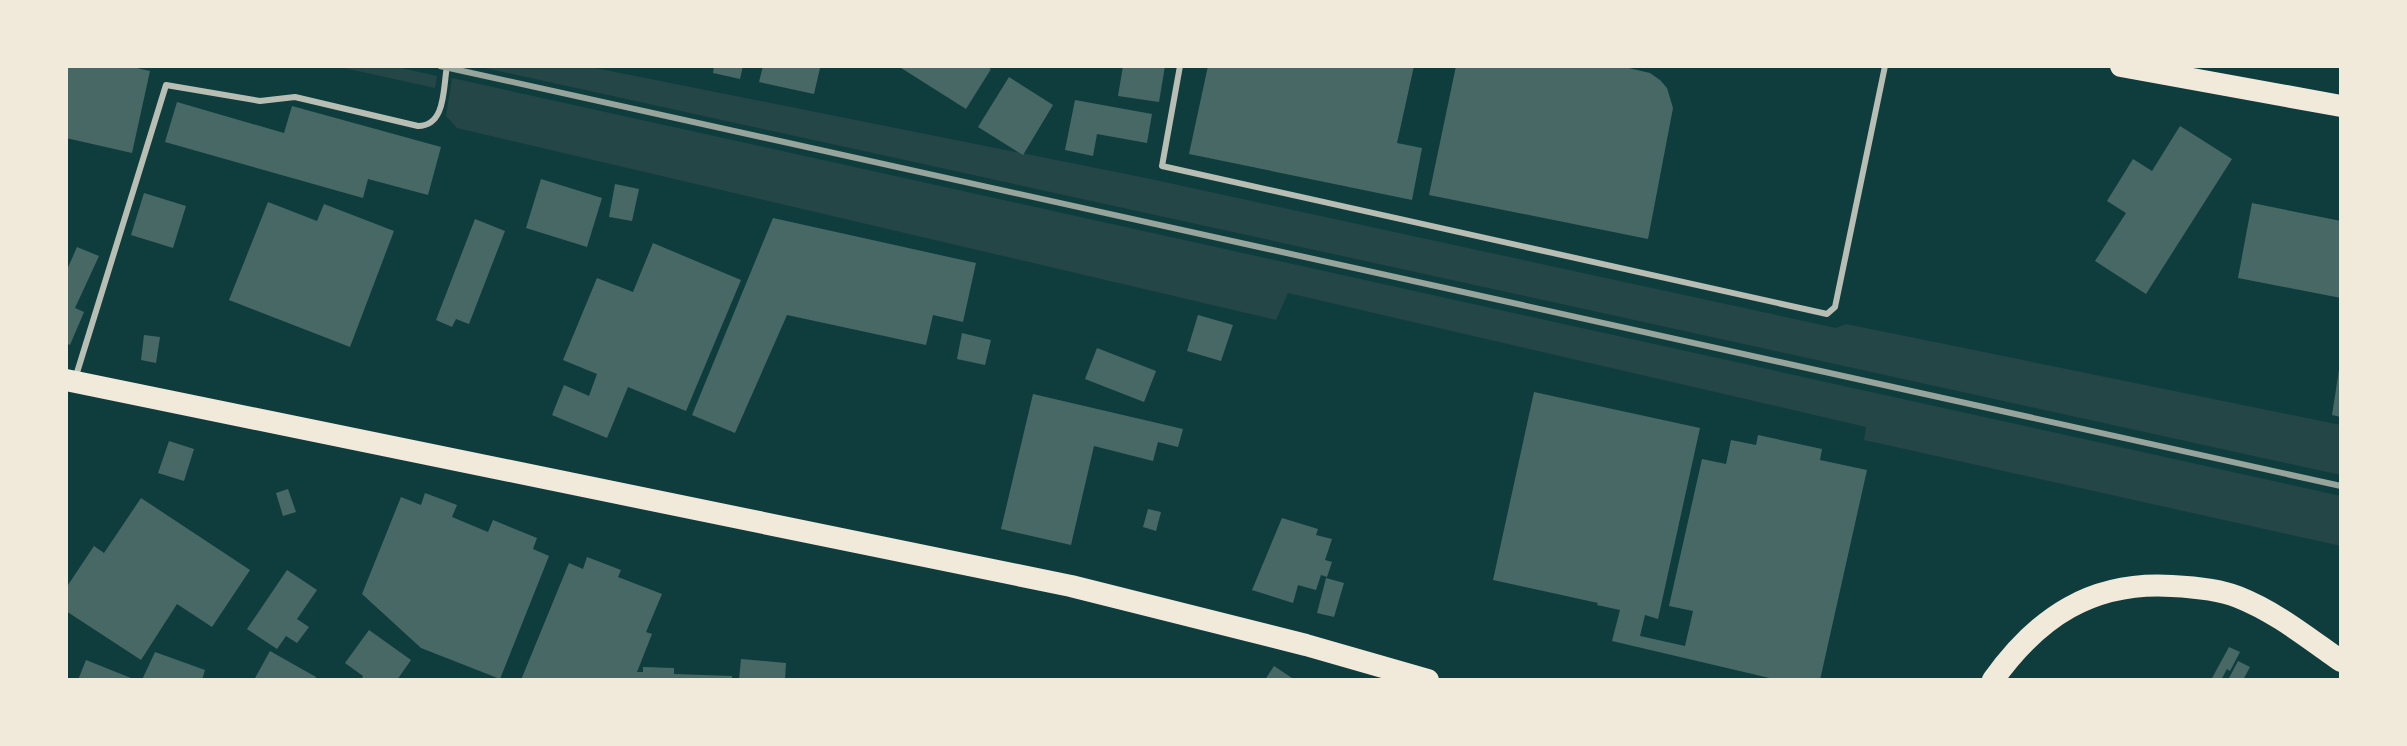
<svg xmlns="http://www.w3.org/2000/svg" width="2407" height="746" font-family="Lora,serif">
  <style>
    .green { fill: #244646 }
    .building { fill: #486865 }
    .lines { fill: none; stroke-linecap: round; stroke-linejoin: round }
    .service { stroke: #b8beb3; stroke-width: 6 }
    .trunk { stroke: #f1e9da; stroke-width: 22 }
    .rail { stroke: #97a49c; stroke-width: 6 }
  </style>
  <rect width="100%" height="100%" fill="#0f3d3e"/>
  <g class="green">
    <polygon points="335,66 392,66 437,76 435,88"/>
    <polygon points="476,66 585,66 1146,178 1836,328 1846,324 2341,425 2341,475"/>
    <polygon points="452,78 2341,496 2341,546 1864,440 1866,427 1288,293 1276,320 457,128 446,116"/>
  </g>
  <g class="building">
    <polygon points="66,66 128,66 150,71 132,153 66,138"/>
    <polygon points="714,66 743,66 740,79 713,73"/>
    <polygon points="763,66 820,68 814,94 759,82"/>
    <polygon points="898,66 985,66 991,69 966,109"/>
    <polygon points="1123,66 1165,66 1159,102 1118,96"/>
    <polygon points="1208,66 1414,66 1397,143 1422,148 1412,200 1189,154"/>
    <polygon points="1456,66 1620,66 1650,73 1660,80 1667,88 1673,108 1648,239 1429,195"/>
    <polygon points="1009,77 1053,105 1023,155 978,127"/>
    <polygon points="1075,100 1152,114 1147,143 1097,134 1093,156 1065,150"/>
    <polygon points="177,102 284,133 292,106 441,147 428,195 368,179 363,198 165,142"/>
    <polygon points="2180,126 2232,159 2146,294 2095,261 2126,213 2107,201 2133,159 2152,171"/>
    <polygon points="541,179 602,198 587,247 526,228"/>
    <polygon points="615,184 639,189 632,221 609,217"/>
    <polygon points="144,193 186,206 173,248 131,235"/>
    <polygon points="268,202 317,221 324,204 394,231 350,347 229,300"/>
    <polygon points="2252,203 2341,221 2341,298 2238,278"/>
    <polygon points="773,218 976,263 963,322 933,315 926,345 787,315 735,433 692,415"/>
    <polygon points="475,219 505,231 469,324 456,319 452,327 436,320"/>
    <polygon points="653,243 741,280 686,411 628,387 607,438 552,415 564,385 589,396 597,374 563,360 597,278 633,292"/>
    <polygon points="77,247 99,256 75,308 84,312 70,345 66,343 66,272"/>
    <polygon points="1198,315 1233,325 1221,361 1187,351"/>
    <polygon points="962,333 991,340 985,365 957,359"/>
    <polygon points="144,335 160,337 156,363 141,360"/>
    <polygon points="1097,348 1156,371 1144,402 1085,379"/>
    <polygon points="2339,370 2341,370 2341,417 2332,415"/>
    <polygon points="1534,392 1700,428 1658,619 1645,615 1640,636 1685,646 1693,611 1669,606 1702,459 1726,464 1731,440 1756,445 1758,435 1822,449 1820,460 1867,470 1820,680 1778,680 1612,641 1620,610 1597,605 1598,603 1493,580"/>
    <polygon points="1033,394 1183,429 1178,447 1158,442 1153,461 1094,446 1071,545 1001,529"/>
    <polygon points="169,441 194,449 184,481 158,473"/>
    <polygon points="288,489 296,512 283,516 276,493"/>
    <polygon points="425,493 457,505 452,517 488,532 493,520 537,538 533,549 549,556 500,679 421,648 362,594 401,497 421,505"/>
    <polygon points="141,498 250,570 212,627 177,604 141,660 66,611 66,588 94,546 104,553"/>
    <polygon points="1148,509 1161,512 1156,531 1143,527"/>
    <polygon points="1282,518 1318,529 1316,535 1332,539 1325,560 1332,562 1327,577 1321,575 1316,590 1298,585 1293,603 1252,590"/>
    <polygon points="587,557 621,570 618,577 662,594 646,632 652,634 637,672 643,672 643,667 674,668 674,674 732,676 732,680 521,680 569,563 583,569"/>
    <polygon points="287,570 317,590 297,619 309,627 297,643 286,636 277,649 247,629"/>
    <polygon points="1326,578 1344,583 1334,617 1317,613"/>
    <polygon points="369,630 411,660 397,680 361,680 363,676 345,663"/>
    <polygon points="2229,647 2240,652 2230,671 2227,669 2221,680 2211,680"/>
    <polygon points="270,651 316,677 314,680 254,680"/>
    <polygon points="155,652 205,670 202,680 142,680"/>
    <polygon points="741,659 786,663 785,680 739,680"/>
    <polygon points="86,660 131,678 130,680 78,680"/>
    <polygon points="2238,661 2250,667 2243,680 2228,680"/>
    <polygon points="1274,666 1295,680 1265,680"/>
  </g>
  <g class="lines">
    <g class="service">
      <polyline points="1180,66 1162,166 1827,314 1835,307 1885,66"/>
      <path d="M75,379L166,85L260,101L295,97L418,126C446,126 443,88 447,66"/>
    </g>
    <g class="trunk">
      <polyline points="2121,66 2341,106"/>
      <polyline points="66,380 1071,586 1306,645 1428,680"/>
      <path d="M1993,680C2038,617 2092,581 2172,586C2193,587 2218,589 2238,597C2276,612 2308,638 2341,661"/>
    </g>
    <polyline class="rail" points="440,66 2341,486"/>
  </g>
  <rect width="2407" height="746" fill="none" stroke="#f1e9da" stroke-width="136"/>
</svg>
